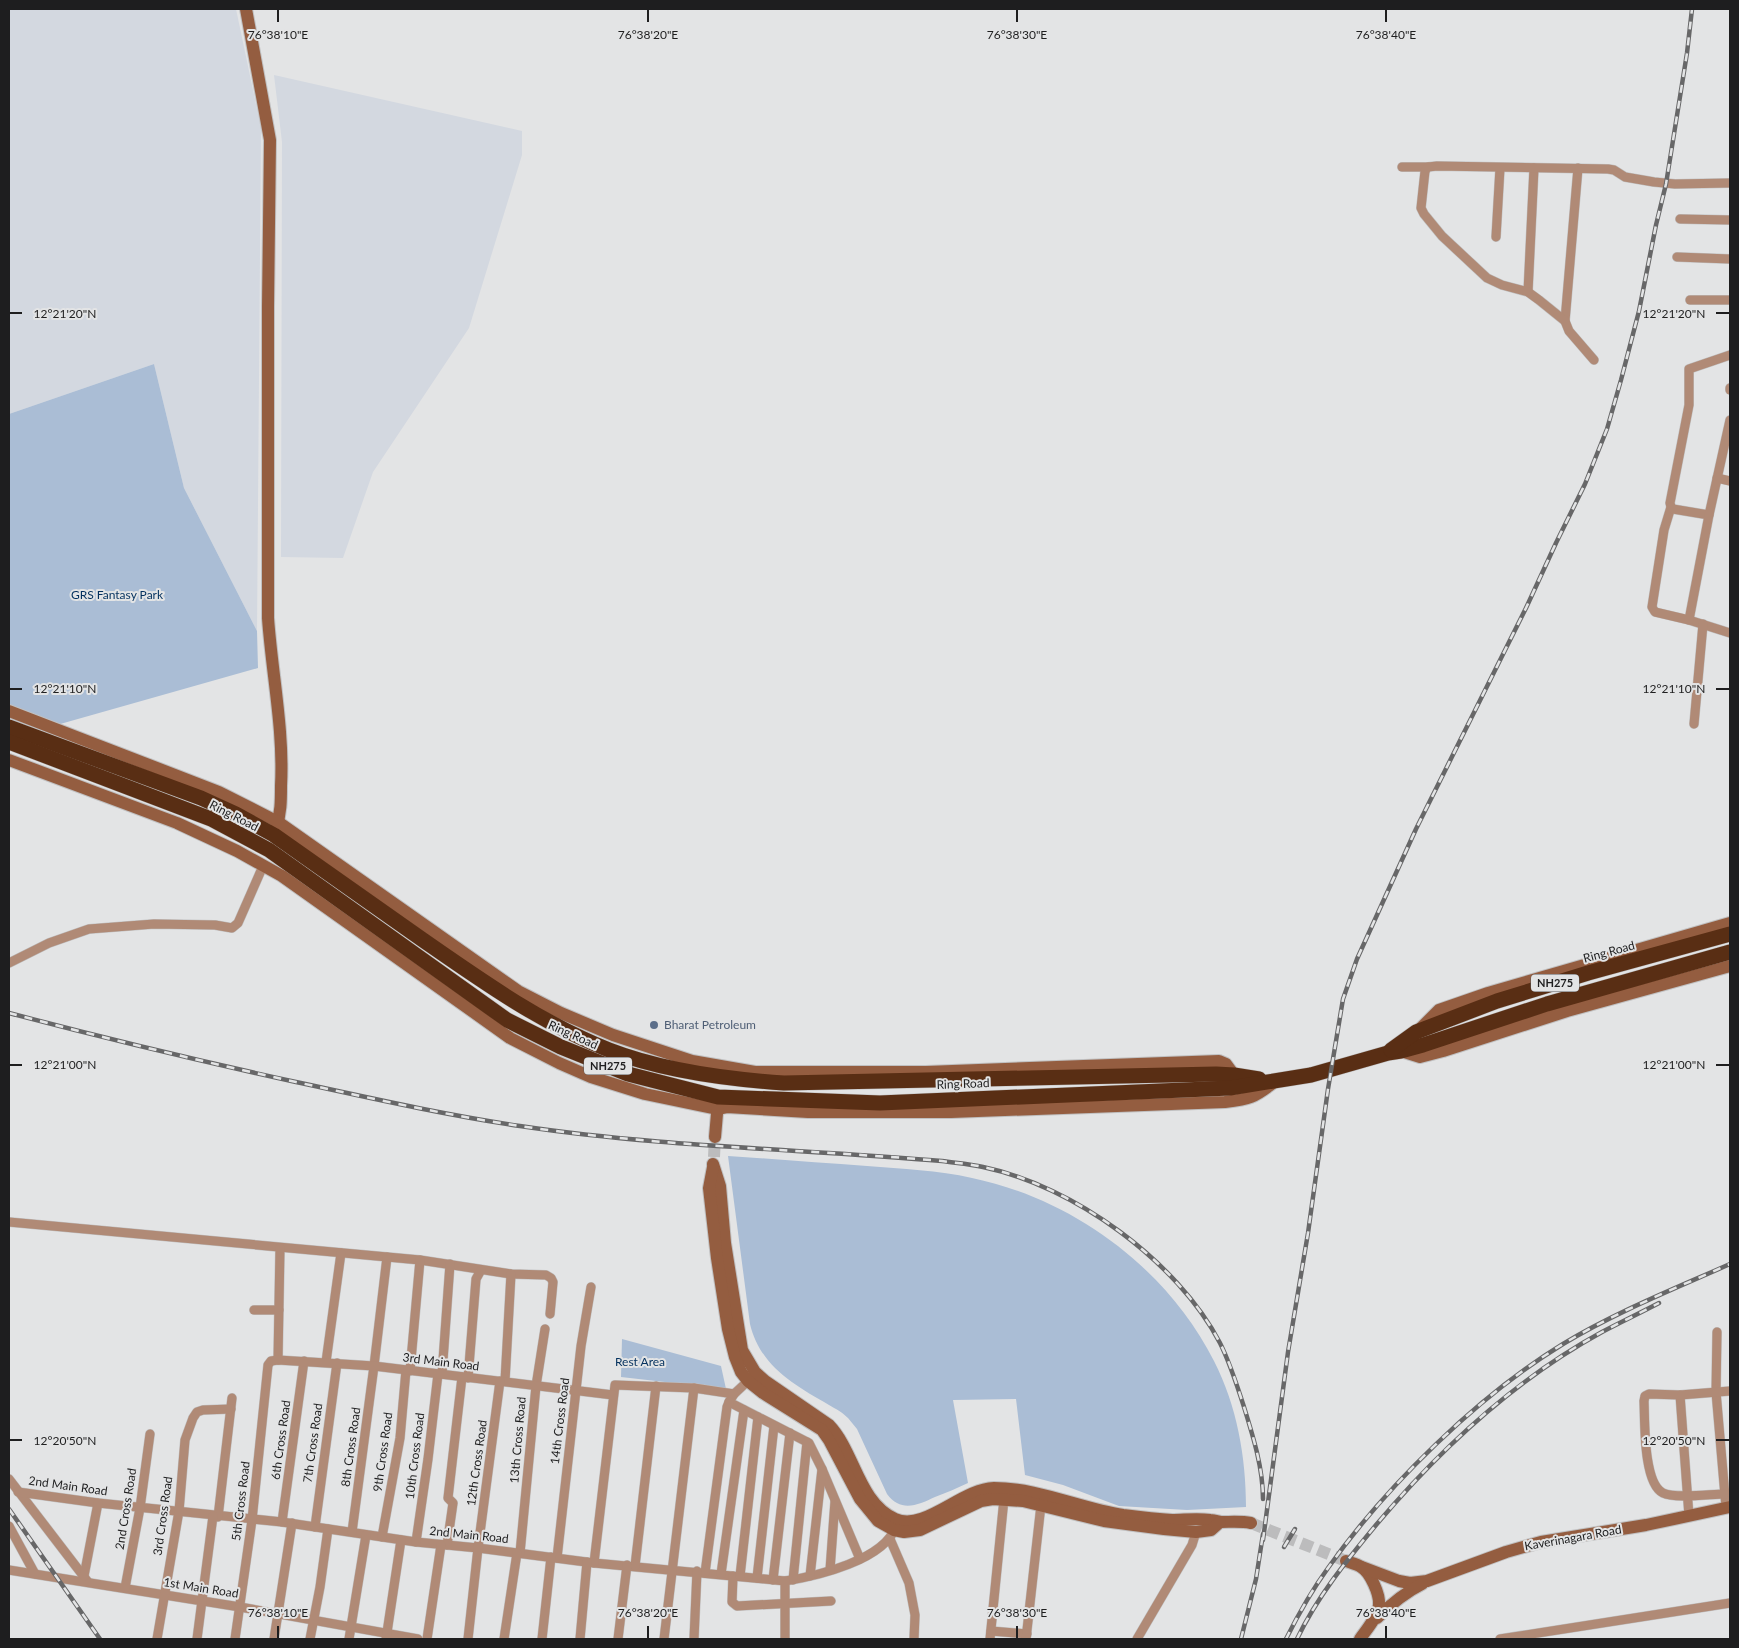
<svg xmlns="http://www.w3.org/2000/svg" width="1739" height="1648" font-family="Lato,sans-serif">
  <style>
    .built { fill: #d3d8e0 }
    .green { fill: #aabdd5 }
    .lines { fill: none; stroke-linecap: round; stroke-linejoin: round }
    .secondary-tunnel { stroke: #bcbcbd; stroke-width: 12; stroke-dasharray: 12 6; stroke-linecap: butt }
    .street-casing { stroke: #c0c0c1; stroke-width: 10 }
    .secondary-casing { stroke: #c0c0c1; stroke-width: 14 }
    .highway-casing { stroke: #c0c0c1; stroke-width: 16 }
    .street { stroke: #b08a76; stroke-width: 9 }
    .secondary { stroke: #945d40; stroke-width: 12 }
    .highway { stroke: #592e14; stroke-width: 15 }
    .rail-casing { stroke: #676768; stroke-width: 4.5 }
    .rail { stroke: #e3e4e5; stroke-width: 2.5; stroke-dasharray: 8; stroke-linecap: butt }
    .ticks { fill: none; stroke: #1e1e1f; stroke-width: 2 }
    .service-dot { fill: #5c6f8a; stroke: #e3e4e5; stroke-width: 2 }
    .labels { text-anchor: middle; stroke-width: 4; stroke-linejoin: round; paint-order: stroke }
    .shield { fill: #e3e4e5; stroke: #59595a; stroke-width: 1 }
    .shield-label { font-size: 11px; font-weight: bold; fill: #1e1e1f }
    .park-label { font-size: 12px; fill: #04315e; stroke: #e3e4e5 }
    .street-label { font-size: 12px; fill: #1e1e1f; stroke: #e3e4e5 }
    .service-label { font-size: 12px; fill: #4e5e75; stroke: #e3e4e5; text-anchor: start }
    .ticks-label { font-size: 12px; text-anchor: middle; fill: #1e1e1f; stroke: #e3e4e5; stroke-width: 4; stroke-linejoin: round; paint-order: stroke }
  </style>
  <rect width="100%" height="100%" fill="#e3e4e5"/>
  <g class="built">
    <polygon points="9,9 236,9 261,128 257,631 184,488 154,364 9,414"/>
    <polygon points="274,75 522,131 522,155 469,328 373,472 343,558 281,557 282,142"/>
  </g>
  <g class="green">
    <polygon points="154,364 184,488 257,631 258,668 32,732 9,724 9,414"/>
    <path d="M728,1156C775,1159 821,1163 867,1166C902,1169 938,1170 972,1178C1073,1199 1167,1268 1214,1361C1237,1406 1246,1457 1246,1507L1187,1510L1119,1506L1063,1485L1025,1475L1016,1399L953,1400L968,1483C957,1488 946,1493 935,1497C918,1505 901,1513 887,1494L857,1429L848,1418C842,1412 836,1409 829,1405C794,1385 760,1366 750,1324Z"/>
    <polygon points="622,1339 721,1366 726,1389 621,1377"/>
  </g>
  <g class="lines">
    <g class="secondary-tunnel">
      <polyline points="714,1157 715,1137"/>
      <polyline points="1251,1523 1346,1561"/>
    </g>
    <g class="street-casing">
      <g id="street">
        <polyline points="1402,167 1428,167"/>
        <polyline points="1680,219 1730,220"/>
        <polyline points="1496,237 1500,168"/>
        <polyline points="1677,257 1730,259"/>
        <polyline points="1528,292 1534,168"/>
        <polyline points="1690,300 1730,300"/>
        <polyline points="1565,321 1578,168"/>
        <polyline points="1730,355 1689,369 1689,405 1670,503 1671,507 1664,530 1652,607 1655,612 1689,620 1730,633"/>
        <polyline points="1594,360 1569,331 1565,321 1539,300 1528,292 1502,285 1487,278 1442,236 1424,214 1421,208 1425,171 1428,167 1437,166 1608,169 1614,170 1625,177 1654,182 1675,184 1730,183"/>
        <polyline points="1730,388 1730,390"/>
        <polyline points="1717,478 1730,481"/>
        <polyline points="1671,507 1673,509 1709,515"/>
        <polyline points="1689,620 1709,515 1730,420"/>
        <polyline points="1694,724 1703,624"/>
        <polyline points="9,963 49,943 89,929 154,924 215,925 232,928 238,923 263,866"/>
        <polyline points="9,1222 420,1260 511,1274 546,1275 551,1278 553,1282 550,1314"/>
        <polyline points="254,1310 279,1310"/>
        <polyline points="1717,1332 1716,1392 1726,1507"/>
        <polyline points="278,1360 280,1248"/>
        <polyline points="326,1362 341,1253"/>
        <polyline points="410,1371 420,1260"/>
        <polyline points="442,1374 450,1264"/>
        <polyline points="468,1378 476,1279 481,1270"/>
        <polyline points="505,1381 511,1274"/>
        <polyline points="748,1381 734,1394 729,1402 809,1443 822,1469 860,1559"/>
        <polyline points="1680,1395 1689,1516"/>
        <polyline points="9,1479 88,1582"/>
        <path d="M18,1492L98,1503L282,1522L416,1542L478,1548L594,1563L785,1581C817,1576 885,1560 896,1526"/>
        <path d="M1725,1494C1711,1494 1675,1499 1663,1493C1643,1483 1645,1421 1644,1401L1645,1396L1649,1394L1680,1395L1730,1391"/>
        <polyline points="218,1517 232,1398"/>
        <polyline points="282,1522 304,1361"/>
        <polyline points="9,1526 35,1574"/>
        <polyline points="315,1527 337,1363"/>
        <polyline points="352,1532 374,1366 387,1257"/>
        <polyline points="382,1537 400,1438 406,1370"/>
        <polyline points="890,1539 909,1583 915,1615 914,1639"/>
        <polyline points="416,1542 428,1459 438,1374"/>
        <polyline points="447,1545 453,1503 448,1498 462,1377"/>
        <polyline points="520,1553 536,1386 545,1329"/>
        <polyline points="557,1558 581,1346 591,1287"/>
        <polyline points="594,1563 615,1385 694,1388 734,1394"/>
        <polyline points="635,1566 656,1386"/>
        <polyline points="9,1570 240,1607 418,1639"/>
        <polyline points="830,1570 835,1501"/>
        <polyline points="705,1573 727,1407 729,1402"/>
        <polyline points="721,1574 744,1410"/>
        <polyline points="84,1576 98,1503"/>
        <polyline points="733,1576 732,1602 737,1606 831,1601"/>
        <polyline points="740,1576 758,1417"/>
        <polyline points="810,1576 822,1469"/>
        <polyline points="757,1578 774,1426"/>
        <polyline points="773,1580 790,1433"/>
        <polyline points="793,1580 807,1442"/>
        <polyline points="125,1588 140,1508 150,1434"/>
        <polyline points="991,1631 1027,1634"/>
        <polyline points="157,1639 179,1511 185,1440 193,1418 197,1412 203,1410 231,1409"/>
        <polyline points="197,1639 213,1516"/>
        <polyline points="235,1639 252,1520 268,1365 271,1361 278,1360 374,1366 613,1395"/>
        <polyline points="274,1639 292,1523"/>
        <polyline points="310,1639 320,1587 328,1529"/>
        <polyline points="349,1639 366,1535"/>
        <polyline points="386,1639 401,1540"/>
        <polyline points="427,1639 441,1545"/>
        <polyline points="468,1639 478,1548 500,1381"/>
        <polyline points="504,1639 517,1553"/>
        <polyline points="542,1639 551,1557"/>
        <polyline points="580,1639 587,1562"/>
        <polyline points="618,1639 627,1565"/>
        <polyline points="664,1639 694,1388"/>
        <polyline points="694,1639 697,1571"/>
        <polyline points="785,1639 785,1581"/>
        <polyline points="990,1639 1004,1499"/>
        <polyline points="1026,1639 1041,1505"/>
        <polyline points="1137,1639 1192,1545 1196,1532"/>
        <polyline points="1500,1639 1730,1603"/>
      </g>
    </g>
    <g class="secondary-casing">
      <g id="secondary">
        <path d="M246,9L270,140L268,307V618C272,674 284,730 281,786C281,800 281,814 276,828"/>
        <polyline points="9,711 219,792 278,822 518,991 561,1013 613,1035 692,1061 755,1072 926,1072 1219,1061 1226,1064 1234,1075"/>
        <path d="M9,760L177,823L237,851L282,876L510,1038L559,1063L591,1077L645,1094L717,1109L727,1107L808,1112H951L1225,1102C1249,1099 1254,1098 1274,1082"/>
        <polyline points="1418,1031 1439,1010 1488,993 1730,923"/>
        <polyline points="1401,1051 1420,1057 1443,1051 1567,1011 1730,966"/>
        <polyline points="715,1137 718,1102"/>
        <path d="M713,1164L720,1186L725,1243L742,1350L755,1372L765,1381L829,1425C855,1452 858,1502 895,1519C925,1532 961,1489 994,1488C1038,1488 1079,1508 1123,1515C1139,1517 1156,1519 1172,1520C1184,1520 1197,1518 1210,1520C1214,1520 1217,1521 1221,1522C1231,1522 1241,1521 1251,1523"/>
        <polyline points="713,1167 709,1188 717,1258 728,1329 735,1357 741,1372 748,1381 763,1393 822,1430 829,1440 860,1499 878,1521 894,1530 904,1532 920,1530 981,1501 993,1499 1023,1501 1104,1521 1164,1529 1196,1532 1211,1530 1220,1522"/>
        <path d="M1346,1561C1351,1563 1357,1564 1361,1567C1370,1572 1380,1594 1379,1605C1378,1617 1366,1630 1360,1639"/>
        <polyline points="1362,1567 1399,1581 1410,1583 1427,1581 1506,1552 1541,1542 1646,1525 1730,1507"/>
        <path d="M1377,1618C1391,1604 1404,1593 1422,1584"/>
      </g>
    </g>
    <g class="highway-casing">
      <g id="highway">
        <path d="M9,727L201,798L236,814L274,835C323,870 373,905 423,940C482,981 541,1023 609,1050C663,1071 726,1079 784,1083L1216,1074L1234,1075L1259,1079"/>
        <polyline points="9,742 211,819 269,850 507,1020 561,1047 628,1074 718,1097 880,1103 1230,1088 1311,1075 1388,1053 1401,1051 1423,1045 1547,1004 1730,952"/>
        <polyline points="1391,1050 1416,1032 1497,1001 1588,973 1730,934"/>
      </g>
    </g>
    <use href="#street" class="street"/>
    <use href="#secondary" class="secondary"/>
    <use href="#highway" class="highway"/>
    <g class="rail-casing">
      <g id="rail">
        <path d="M9,1013C104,1038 200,1061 296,1082C370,1098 445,1115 520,1126C660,1147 802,1149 942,1161C956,1163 970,1164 983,1167C1074,1186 1177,1261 1220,1343C1230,1363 1237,1385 1244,1407C1253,1436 1263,1468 1263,1499"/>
        <polyline points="9,1509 100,1639"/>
        <polyline points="1263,1540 1288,1352 1308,1233 1328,1089 1343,999 1357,959 1416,829 1526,608 1556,543 1585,484 1607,429 1621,380 1639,311 1656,225 1666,184 1687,53 1692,9"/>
        <polyline points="1284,1547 1295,1529"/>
        <polyline points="1241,1639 1256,1579 1263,1534"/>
        <path d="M1286,1639C1298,1615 1312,1590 1328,1568C1386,1486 1478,1396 1563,1344C1616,1312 1674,1289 1730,1264"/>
        <path d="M1297,1639C1317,1597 1347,1560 1376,1525C1440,1449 1514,1380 1602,1332C1621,1322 1640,1313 1659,1303"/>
      </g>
    </g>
    <use href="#rail" class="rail"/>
  </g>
  <path class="ticks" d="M278,10V22M648,10V22M1017,10V22M1386,10V22M10,313H22M1716,313H1729M10,689H22M1716,689H1729M10,1065H22M1716,1065H1729M10,1440H22M1716,1440H1729M278,1626V1638M648,1626V1638M1017,1626V1638M1386,1626V1638"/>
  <circle class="service-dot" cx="654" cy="1025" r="5"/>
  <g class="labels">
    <g class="shield">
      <rect x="1531" y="974.5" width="48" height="17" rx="4"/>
      <rect x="584" y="1057.5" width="48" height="17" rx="4"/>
    </g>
    <g class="shield-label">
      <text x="1555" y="987">NH275</text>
      <text x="608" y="1070">NH275</text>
    </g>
    <g class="park-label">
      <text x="117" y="599">GRS Fantasy Park</text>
      <text x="640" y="1366">Rest Area</text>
    </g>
    <g class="street-label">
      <text transform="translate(234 816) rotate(27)" y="4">Ring Road</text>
      <text transform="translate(1609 952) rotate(-15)" y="4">Ring Road</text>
      <text transform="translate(573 1035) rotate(24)" y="4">Ring Road</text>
      <text transform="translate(963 1084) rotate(-2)" y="4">Ring Road</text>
      <text transform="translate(441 1362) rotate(7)" y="4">3rd Main Road</text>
      <text transform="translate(560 1421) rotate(-83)" y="4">14th Cross Road</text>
      <text transform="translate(281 1440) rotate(-82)" y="4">6th Cross Road</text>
      <text transform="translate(518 1440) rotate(-85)" y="4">13th Cross Road</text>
      <text transform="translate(313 1443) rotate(-82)" y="4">7th Cross Road</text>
      <text transform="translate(351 1447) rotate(-82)" y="4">8th Cross Road</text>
      <text transform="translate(383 1452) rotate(-82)" y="4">9th Cross Road</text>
      <text transform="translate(415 1456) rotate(-83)" y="4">10th Cross Road</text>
      <text transform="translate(477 1463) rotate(-82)" y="4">12th Cross Road</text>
      <text transform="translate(68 1486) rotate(8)" y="4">2nd Main Road</text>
      <text transform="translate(241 1501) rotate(-83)" y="4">5th Cross Road</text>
      <text transform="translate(126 1509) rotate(-81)" y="4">2nd Cross Road</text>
      <text transform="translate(163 1516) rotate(-82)" y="4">3rd Cross Road</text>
      <text transform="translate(469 1535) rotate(6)" y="4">2nd Main Road</text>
      <text transform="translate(1573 1538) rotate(-10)" y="4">Kaverinagara Road</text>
      <text transform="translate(201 1588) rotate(9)" y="4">1st Main Road</text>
    </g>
    <g class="service-label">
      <text x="664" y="1029">Bharat Petroleum</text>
    </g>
  </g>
  <g class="ticks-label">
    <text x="278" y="39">76°38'10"E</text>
    <text x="648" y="39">76°38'20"E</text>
    <text x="1017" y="39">76°38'30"E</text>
    <text x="1386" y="39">76°38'40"E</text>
    <text x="65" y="318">12°21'20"N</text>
    <text x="1674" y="318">12°21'20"N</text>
    <text x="65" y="693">12°21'10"N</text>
    <text x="1674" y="693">12°21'10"N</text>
    <text x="65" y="1069">12°21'00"N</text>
    <text x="1674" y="1069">12°21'00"N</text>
    <text x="65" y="1445">12°20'50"N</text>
    <text x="1674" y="1445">12°20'50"N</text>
    <text x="278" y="1617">76°38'10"E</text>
    <text x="648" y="1617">76°38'20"E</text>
    <text x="1017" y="1617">76°38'30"E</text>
    <text x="1386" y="1617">76°38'40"E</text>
  </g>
  <rect width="1739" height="1648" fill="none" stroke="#1e1e1f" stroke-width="20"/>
</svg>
